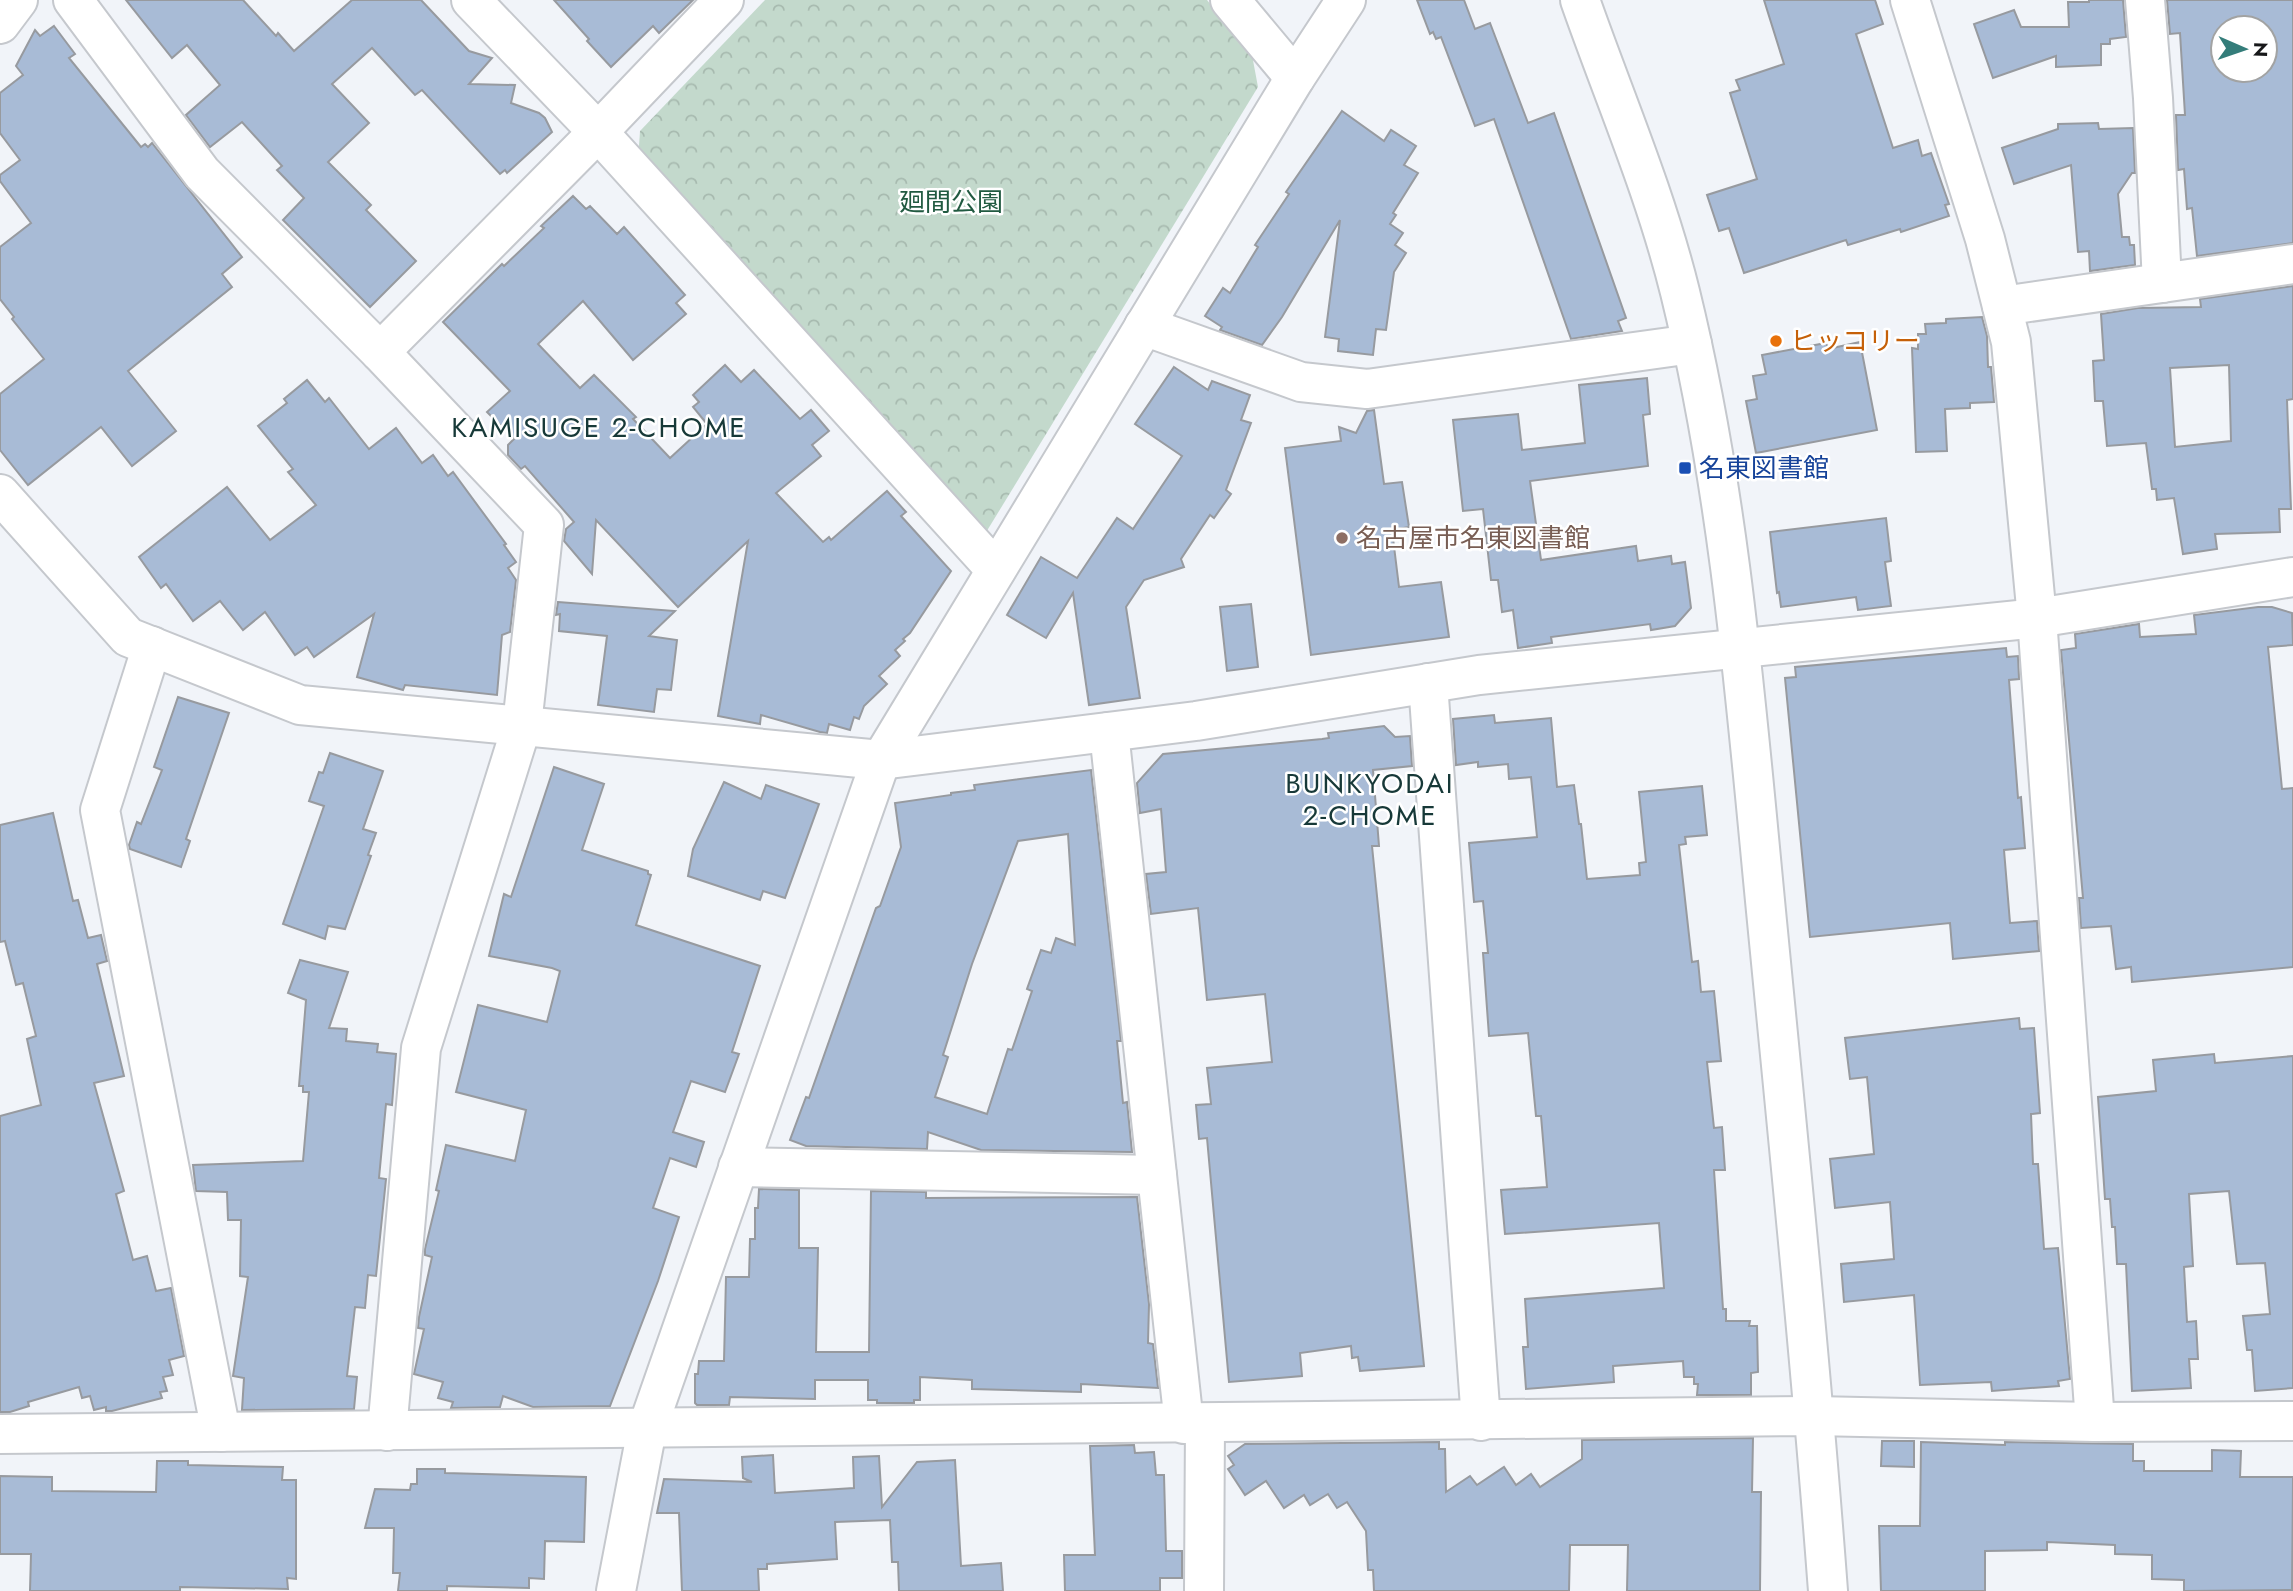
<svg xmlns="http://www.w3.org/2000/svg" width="2293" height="1591" font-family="Jost,'Noto Sans JP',sans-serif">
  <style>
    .park { fill: url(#park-crowns) }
    .building { fill: #a8bbd6; stroke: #979a9f; stroke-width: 2; fill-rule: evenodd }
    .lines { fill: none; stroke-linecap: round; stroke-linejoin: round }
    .minor-casing { stroke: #c5c8cd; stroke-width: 42 }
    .minor { stroke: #fff; stroke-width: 38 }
    .food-dot { fill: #e8710a; stroke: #fff; stroke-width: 2.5 }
    .transit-dot { fill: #1a4fb4; stroke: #fff; stroke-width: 2.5 }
    .education-dot { fill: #8d6e63; stroke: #fff; stroke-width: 2.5 }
    .labels { text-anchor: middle; stroke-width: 5; stroke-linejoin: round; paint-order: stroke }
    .park-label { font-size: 26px; fill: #215a41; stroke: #fff }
    .food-label { font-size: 26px; fill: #c56008; stroke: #fff; text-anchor: start }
    .transit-label { font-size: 26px; fill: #164399; stroke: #fff; text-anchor: start }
    .education-label { font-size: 26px; fill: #785e54; stroke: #fff; text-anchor: start }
    .neighbourhood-label { font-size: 28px; letter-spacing: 2px; fill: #173938; stroke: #fff }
  </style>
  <defs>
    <pattern id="park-crowns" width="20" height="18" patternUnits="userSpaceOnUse" patternTransform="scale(1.75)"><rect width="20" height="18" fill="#c3d9cc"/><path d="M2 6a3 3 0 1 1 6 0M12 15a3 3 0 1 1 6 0" fill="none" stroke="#a7baaf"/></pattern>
  </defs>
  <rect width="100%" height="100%" fill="#f1f4f9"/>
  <polygon class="park" points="765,0 1207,0 1252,55 1258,87 985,534 638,161 640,131"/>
  <g class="building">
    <polygon points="126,0 243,0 276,36 278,33 294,51 352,0 421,0 469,51 492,58 469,84 515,85 511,103 539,113 545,118 552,132 507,173 505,170 500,174 422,90 415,95 372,48 332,84 369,123 328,162 371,205 366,210 416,261 370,307 283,220 304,198 277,170 282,166 242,122 210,147 186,115 220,85 187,45 172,58"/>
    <polygon points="554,0 693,0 659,33 653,26 611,67 587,41 589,39"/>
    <polygon points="1417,0 1464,0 1475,29 1490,23 1528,123 1554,113 1626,318 1618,321 1622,331 1571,339 1494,119 1475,126 1441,37 1436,39 1433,32 1430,34"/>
    <polygon points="1764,0 1875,0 1883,24 1856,34 1893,148 1918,140 1922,156 1931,153 1949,204 1945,205 1949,216 1901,232 1900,229 1848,245 1846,240 1744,273 1729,228 1719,231 1707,195 1757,179 1730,93 1740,90 1736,80 1784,64"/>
    <polygon points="2089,0 2123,0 2126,37 2110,39 2110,44 2101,44 2101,65 2056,67 2056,56 1993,78 1974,24 2014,10 2021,27 2069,27 2068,2 2089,2"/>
    <path d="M2167,0H2293V243L2197,256L2192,208L2187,209L2184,169L2178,170L2176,115H2185L2180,33L2170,34ZM2223,28H2265V70H2223Z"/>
    <polygon points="54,26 75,54 69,58 141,147 145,144 148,147 152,143 242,257 222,274 232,287 128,371 176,431 132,466 101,427 28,485 0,450 0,394 44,359 12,319 14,317 0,299 0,247 31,223 0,181 0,175 20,160 0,133 0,93 23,75 16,66 35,30 40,36"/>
    <polygon points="1342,111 1384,141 1391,130 1416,146 1404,165 1418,173 1393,213 1396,215 1390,224 1403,233 1395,245 1406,253 1394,272 1386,330 1376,329 1373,355 1338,351 1339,339 1325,337 1340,220 1282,317 1262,345 1220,330 1222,327 1205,316 1223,288 1230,293 1258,247 1255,245 1289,194 1286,192"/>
    <polygon points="2098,123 2099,129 2133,128 2135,173 2132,173 2118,194 2122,237 2129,237 2130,245 2134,245 2135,265 2090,271 2089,251 2078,252 2071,165 2014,184 2002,148 2058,129 2058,124"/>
    <polygon points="573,196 586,209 590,206 617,234 624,227 685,295 676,303 686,314 633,360 583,301 538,344 580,388 594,375 636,417 633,419 670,458 707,424 693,407 699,402 693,395 725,365 741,382 754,370 800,419 811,410 829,431 812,445 821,456 776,493 823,542 829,537 831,540 887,491 906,512 901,516 951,571 910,633 903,639 905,641 895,650 900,656 879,676 887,684 864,706 859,719 854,717 850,730 829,724 827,733 820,732 761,715 760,724 718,716 748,541 678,607 596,520 592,574 564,541 566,529 574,522 525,466 521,469 508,455 508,445 514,439 487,412 510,391 443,322 502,264 504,266 544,228 541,226"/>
    <path d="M2293,286V399L2287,400L2291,509H2279L2280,532L2215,534L2217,549L2183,554L2174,498L2157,500L2156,489H2152L2146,443L2107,446L2103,401H2095L2093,361L2104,360L2101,314L2138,308L2201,307L2200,299ZM2229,365L2231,441L2175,447L2170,368Z"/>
    <polygon points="1982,317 1987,336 1988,367 1991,367 1994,402 1970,403 1970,408 1945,409 1947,451 1916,452 1912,348 1918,349 1918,334 1926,334 1925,324 1946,323 1946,319"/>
    <polygon points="1860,342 1877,430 1756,453 1746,401 1757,399 1753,376 1766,374 1762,355 1826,343 1828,349"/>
    <polygon points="1174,367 1208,390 1212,381 1250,395 1241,420 1251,423 1226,490 1231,494 1214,518 1210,515 1181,559 1184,567 1144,580 1126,607 1140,698 1089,705 1073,593 1046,638 1007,615 1041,557 1077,578 1117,518 1133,529 1182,456 1135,424"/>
    <polygon points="1647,378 1650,414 1643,415 1648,466 1530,481 1541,560 1636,546 1638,561 1671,556 1672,564 1685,562 1691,608 1675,626 1651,630 1650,624 1551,637 1552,643 1518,648 1513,610 1502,612 1498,580 1491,580 1483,509 1463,511 1453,420 1518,414 1522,450 1585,443 1579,385"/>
    <polygon points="307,380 325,402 329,398 369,449 396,428 422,463 433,455 448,476 453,472 506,544 504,545 516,562 508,568 516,580 510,632 502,635 497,695 405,685 403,690 357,677 374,614 314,657 307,647 295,655 265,612 243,630 220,601 193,621 166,584 161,588 139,557 227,487 270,540 316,505 288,472 293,469 258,426 287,403 284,399"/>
    <polygon points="1374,410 1384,484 1402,482 1409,527 1392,530 1399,587 1441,582 1449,637 1311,655 1285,448 1341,441 1339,427 1356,433 1367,411"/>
    <polygon points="1886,518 1891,561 1885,562 1891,606 1858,610 1856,597 1781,607 1779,592 1777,593 1770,532"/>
    <polygon points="558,602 675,611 649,636 677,640 671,690 657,689 654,712 598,705 607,636 559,631 560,614 556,615"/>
    <polygon points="1251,604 1258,667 1227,671 1220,607"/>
    <polygon points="2258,607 2272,607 2292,613 2293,645 2268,647 2282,789 2293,788 2293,967 2132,982 2131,967 2116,969 2111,926 2081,928 2079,898 2083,898 2061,650 2076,648 2075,634 2139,624 2140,637 2196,634 2194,615"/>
    <polygon points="2006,648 2007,657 2018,656 2019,679 2009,680 2018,798 2021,797 2025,848 2004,850 2010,923 2037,921 2039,951 1953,959 1950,923 1810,937 1785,678 1796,677 1795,667"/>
    <polygon points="178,697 229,713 186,839 190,841 181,867 130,849 129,845 137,822 141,824 162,770 154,767"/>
    <polygon points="1494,715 1495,723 1551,718 1557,787 1574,785 1579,824 1581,824 1587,879 1640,875 1639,863 1646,862 1639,792 1702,786 1707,835 1685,837 1686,844 1679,845 1692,962 1698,961 1701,992 1714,991 1721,1061 1707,1062 1714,1128 1722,1127 1725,1170 1714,1170 1723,1309 1726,1309 1726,1321 1750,1321 1749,1326 1757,1326 1758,1372 1751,1373 1751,1395 1697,1395 1698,1384 1694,1384 1694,1377 1684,1377 1683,1361 1613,1366 1614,1382 1526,1389 1523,1347 1528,1347 1525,1299 1664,1288 1659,1223 1505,1234 1501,1190 1547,1187 1541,1116 1536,1116 1528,1033 1489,1036 1483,953 1488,953 1483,901 1474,902 1469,843 1537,837 1531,777 1509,779 1508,764 1478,767 1478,762 1456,765 1453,719"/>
    <polygon points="1384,726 1395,737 1410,736 1412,766 1373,770 1379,846 1372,846 1424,1366 1360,1371 1358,1357 1352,1358 1351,1346 1300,1353 1302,1376 1229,1382 1207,1138 1199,1139 1196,1105 1211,1104 1207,1068 1272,1062 1265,994 1207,1000 1198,908 1151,914 1146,874 1166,872 1161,809 1140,813 1137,783 1163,754 1322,739 1329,738 1328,733"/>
    <polygon points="330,753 383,771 363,829 376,833 368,855 371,856 345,929 328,926 325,939 283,924 324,806 309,801 319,772 323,773"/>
    <polygon points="554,767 604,784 582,850 648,871 648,874 651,875 636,925 760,966 732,1052 739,1054 725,1092 691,1081 673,1132 704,1142 696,1167 670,1158 653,1208 679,1217 658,1281 610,1406 533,1407 503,1396 500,1407 451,1408 453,1402 438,1398 443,1382 414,1374 424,1329 418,1328 419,1317 432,1257 425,1255 425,1249 439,1191 436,1190 446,1145 515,1161 526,1110 456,1092 478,1005 547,1022 560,971 552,968 489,956 504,894 511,897"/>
    <path d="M1091,770L1121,1041H1117L1123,1103L1127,1102L1132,1152L981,1150L928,1132L927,1149L806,1146L790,1140L806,1097L809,1098L876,908L880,906L901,847L895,803L951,795V793L975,790L974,785ZM1068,834L1075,945L1056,938L1051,953L1041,950L1027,989L1032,991L1012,1050L1008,1049L987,1114L935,1097L948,1057L943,1055L972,964L1018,841Z"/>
    <polygon points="724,782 761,799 766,785 819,804 785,898 763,891 760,900 688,876 693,849"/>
    <polygon points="53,813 73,901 78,900 88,938 101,935 107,961 97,964 124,1076 94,1083 124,1191 116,1194 133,1260 147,1256 156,1291 171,1288 184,1356 169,1360 173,1375 163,1377 167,1391 160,1392 162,1398 112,1411 106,1411 106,1407 94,1410 90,1396 82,1398 79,1387 28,1402 29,1406 10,1412 0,1412 0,1116 41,1105 27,1039 36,1036 23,983 16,985 5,941 0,942 0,825"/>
    <polygon points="300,960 348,972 329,1028 347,1029 346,1041 378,1044 377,1052 396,1054 392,1105 386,1104 379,1178 386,1179 376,1276 368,1275 365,1308 355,1307 347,1376 357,1377 354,1409 242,1410 244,1378 233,1376 248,1277 240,1276 241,1220 228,1220 227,1192 196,1191 193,1165 303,1161 309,1092 303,1092 303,1086 299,1086 306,1000 288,993"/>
    <polygon points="2019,1018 2020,1029 2034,1028 2040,1113 2031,1114 2033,1164 2038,1164 2044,1249 2058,1248 2070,1379 2058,1381 2059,1386 1992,1391 1991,1382 1920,1385 1914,1295 1844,1302 1841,1264 1894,1259 1890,1202 1835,1208 1830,1159 1874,1154 1867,1077 1850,1079 1845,1038"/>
    <polygon points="2214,1054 2215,1063 2293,1056 2293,1388 2255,1391 2252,1350 2247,1350 2243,1316 2270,1314 2265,1263 2237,1264 2229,1191 2189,1194 2193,1266 2184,1267 2187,1322 2196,1321 2198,1359 2189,1359 2191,1388 2132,1391 2126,1264 2117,1264 2115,1227 2112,1227 2110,1199 2105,1199 2098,1097 2156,1091 2153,1060"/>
    <polygon points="759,1189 799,1190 799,1248 818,1248 816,1352 869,1352 871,1191 926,1192 926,1198 1137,1197 1149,1304 1148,1343 1153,1344 1158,1388 1081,1384 1081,1392 972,1389 972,1380 920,1377 920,1400 914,1400 914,1403 877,1403 877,1400 868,1400 868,1380 815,1380 815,1399 730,1397 729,1405 697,1405 695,1403 695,1374 698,1374 699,1361 724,1361 726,1277 749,1277 750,1239 755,1239 755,1208 758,1208"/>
    <polygon points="1753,1438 1752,1492 1761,1492 1760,1591 1627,1591 1628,1545 1570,1545 1569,1591 1374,1591 1373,1570 1368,1570 1366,1531 1347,1502 1337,1508 1328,1494 1310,1505 1304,1495 1284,1508 1266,1481 1245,1495 1228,1469 1234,1465 1228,1456 1245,1444 1439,1442 1439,1449 1445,1449 1446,1492 1470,1476 1477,1485 1504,1467 1516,1485 1531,1474 1540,1487 1582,1459 1582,1440"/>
    <polygon points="1882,1441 1914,1441 1914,1467 1881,1466"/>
    <polygon points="1921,1442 2005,1445 2005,1442 2133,1444 2133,1461 2144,1461 2144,1471 2212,1471 2212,1450 2241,1451 2240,1477 2293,1477 2292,1590 2184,1591 2184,1580 2152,1579 2152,1555 2115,1554 2115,1545 2047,1542 2047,1550 1985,1551 1985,1591 1881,1591 1879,1526 1920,1526"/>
    <polygon points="1134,1445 1135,1453 1154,1452 1156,1475 1164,1475 1166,1551 1182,1551 1182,1578 1160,1578 1160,1591 1065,1591 1064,1555 1095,1555 1090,1446"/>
    <polygon points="773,1455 775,1493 854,1488 853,1457 879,1456 882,1507 917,1462 955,1460 961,1566 1001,1563 1003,1591 899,1591 898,1562 892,1562 890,1520 835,1522 837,1559 767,1564 767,1569 758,1569 759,1591 682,1591 679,1513 657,1513 664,1479 752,1482 743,1478 742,1457"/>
    <polygon points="157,1461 188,1461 188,1465 283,1467 282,1480 296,1480 296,1579 287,1578 288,1589 180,1587 180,1591 30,1591 31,1554 0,1554 0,1476 52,1477 52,1491 156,1492"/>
    <polygon points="417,1469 445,1469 445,1473 586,1477 584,1542 545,1541 544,1579 529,1578 529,1588 447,1586 447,1591 398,1591 400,1573 393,1573 394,1528 365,1528 375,1489 410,1490 411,1484 417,1484"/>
  </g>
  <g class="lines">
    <g class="minor-casing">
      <g id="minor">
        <polyline points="73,0 202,173 380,352 544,525 522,725 421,1048 387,1431"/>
        <polyline points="471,0 598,132 996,570"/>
        <polyline points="1230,0 1295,78"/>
        <path d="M1580,0C1614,97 1655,191 1680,292C1730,495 1746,704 1766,911C1788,1138 1811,1364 1828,1591"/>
        <polyline points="1910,0 1985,239 2011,342 2037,618 2095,1422"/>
        <polyline points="2145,0 2153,98 2162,283"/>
        <polyline points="0,24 18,0"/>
        <polyline points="2002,306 2293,264"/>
        <polyline points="1144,326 1301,382 1367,389 1692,344"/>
        <polyline points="380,352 598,132 724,0"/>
        <polyline points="0,494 128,637 300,705 881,760 1196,721 1479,675 2037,618 2293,577"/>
        <polyline points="152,646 100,810 221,1432"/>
        <polyline points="1428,683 1481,1421"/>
        <polyline points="1109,732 1184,1424"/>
        <polyline points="738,1167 1157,1175"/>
        <polyline points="0,1434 1815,1416 2095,1422 2293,1421"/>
        <polyline points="616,1591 647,1429 881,760 1295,78 1346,0"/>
        <polyline points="1204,1591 1205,1424"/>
      </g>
    </g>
    <use href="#minor" class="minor"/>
  </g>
  <circle class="food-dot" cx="1776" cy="341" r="7"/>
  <rect class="transit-dot" x="1678" y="461" width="14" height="14" rx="3.5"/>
  <circle class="education-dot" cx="1342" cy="538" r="7"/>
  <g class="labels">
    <g class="park-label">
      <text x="951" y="211">廻間公園</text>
    </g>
    <g class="food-label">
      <text x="1790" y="350">ヒッコリー</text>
    </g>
    <g class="transit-label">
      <text x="1699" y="477">名東図書館</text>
    </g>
    <g class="education-label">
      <text x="1356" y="547">名古屋市名東図書館</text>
    </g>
    <g class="neighbourhood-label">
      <text x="599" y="437">KAMISUGE 2-CHOME</text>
      <text x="1370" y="793">BUNKYODAI<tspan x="1370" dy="32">2-CHOME</tspan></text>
    </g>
  </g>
  <g transform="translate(2244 49) rotate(92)"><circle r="33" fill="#ffffff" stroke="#a2a3a3" stroke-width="2"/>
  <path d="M0-5L12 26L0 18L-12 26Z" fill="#347d7a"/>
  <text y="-10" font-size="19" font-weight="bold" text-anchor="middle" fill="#17181a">N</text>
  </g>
</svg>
